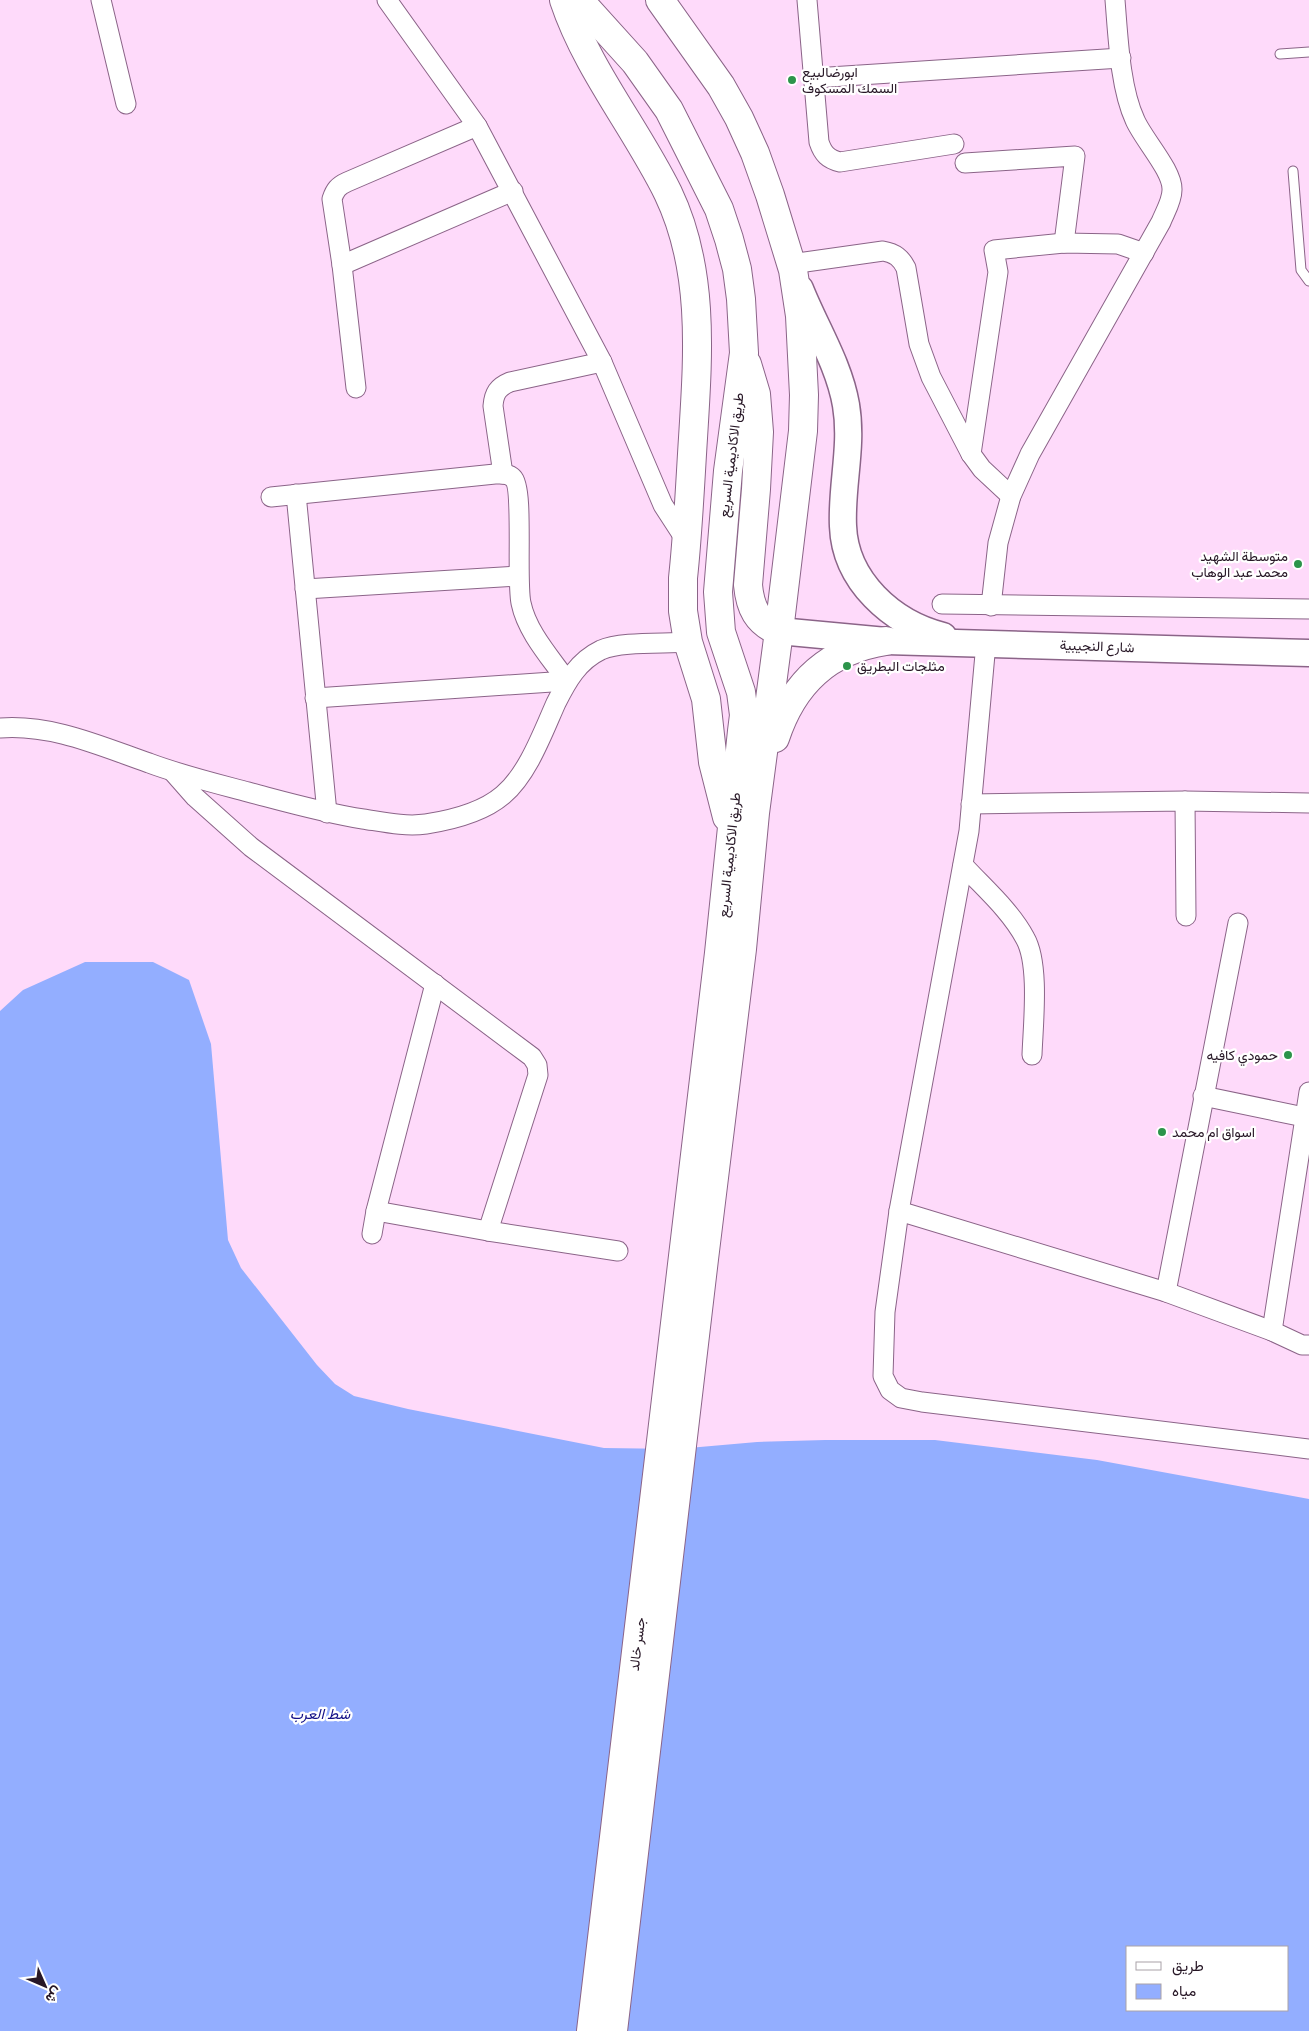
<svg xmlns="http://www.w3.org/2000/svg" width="1309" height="2031" font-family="Manrope,Vazirmatn,sans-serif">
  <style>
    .water { fill: #93aeff; fill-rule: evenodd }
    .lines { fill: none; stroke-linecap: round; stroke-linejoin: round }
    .lane-casing { stroke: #8b6488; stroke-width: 11 }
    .street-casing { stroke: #8b6488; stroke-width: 21 }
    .secondary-casing { stroke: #8b6488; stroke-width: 29 }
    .highway-casing { stroke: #8b6488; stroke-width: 30 }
    .lane { stroke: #fff; stroke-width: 9 }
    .street { stroke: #fff; stroke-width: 19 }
    .secondary { stroke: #fff; stroke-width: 26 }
    .highway { stroke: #fff; stroke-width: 28 }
    .poi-dot { fill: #2c944b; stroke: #fff; stroke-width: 2 }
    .labels { text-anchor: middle; stroke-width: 4.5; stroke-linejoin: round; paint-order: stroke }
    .poi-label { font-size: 14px; fill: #271726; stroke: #fff; text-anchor: start }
    .street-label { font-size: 14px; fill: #271726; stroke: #fff }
    .water-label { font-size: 15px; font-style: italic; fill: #141187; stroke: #fff }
  </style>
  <rect width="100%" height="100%" fill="#fedafa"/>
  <path class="water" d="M85,962H153L189,980L211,1044L228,1240L241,1268L317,1365L335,1384L354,1396L408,1409L604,1448L677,1449L757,1442L825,1440H935L1097,1460L1309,1499V2031H0V1011L23,990ZM1128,1947H1288V2010H1128Z"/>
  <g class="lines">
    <g class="lane-casing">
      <g id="lane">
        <polyline points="1280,54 1309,52"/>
        <polyline points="1293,171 1301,270 1309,281"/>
      </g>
    </g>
    <g class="street-casing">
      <g id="street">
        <polyline points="101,0 126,104"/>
        <polyline points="387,0 477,126 602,362 663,505 687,542"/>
        <path d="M807,0L819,142C823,154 828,159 840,162L954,144"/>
        <polyline points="814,78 1121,58"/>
        <polyline points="965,163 1075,156 1064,243"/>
        <path d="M791,264L883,251C895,253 901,258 906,268L919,344L931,377L971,454L982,469L1011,496"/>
        <polyline points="342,265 513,191"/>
        <path d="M356,388L342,265L332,199C335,190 338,186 347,182L477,126"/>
        <polyline points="971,454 998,272 994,250 1064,243 1118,244 1144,253"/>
        <path d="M503,474L493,406C494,393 498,387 510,382L602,362"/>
        <polyline points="296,494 327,813"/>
        <path d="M271,497L495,474C501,474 508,473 513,478C524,488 516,580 521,603C527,632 550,657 567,681"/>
        <polyline points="305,589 518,576"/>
        <polyline points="942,604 1309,609"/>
        <path d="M991,606L998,543L1011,496L1030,454L1161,222C1165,212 1172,201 1172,190C1173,171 1143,139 1135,120C1120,88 1118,36 1115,0"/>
        <polyline points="986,643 969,831 899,1211 885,1312 883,1376 890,1390 901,1398 922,1402 1309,1449"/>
        <polyline points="315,698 567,681"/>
        <path d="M0,728C52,724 100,746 149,763C181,775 214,783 248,792C286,802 324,813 363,819C383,822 405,827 426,824C452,820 482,813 503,795C528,774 543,732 556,703C567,681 578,661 601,650C621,641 665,644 688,642"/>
        <polyline points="173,772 195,797 251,847 532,1057 537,1065 538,1075 488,1231"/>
        <polyline points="1185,801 1186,916"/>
        <polyline points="971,804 1185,801 1309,803"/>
        <path d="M963,865C984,888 1010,910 1025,938C1040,964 1033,1025 1032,1055"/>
        <polyline points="1203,1096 1304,1117"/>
        <polyline points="376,1211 488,1231 618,1251"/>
        <polyline points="899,1211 1166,1292 1272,1331 1302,1345 1309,1345"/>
        <polyline points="372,1234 376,1211 435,984"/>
        <polyline points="1166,1292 1238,923"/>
        <polyline points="1272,1331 1309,1092"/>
      </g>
    </g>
    <g class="secondary-casing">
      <g id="secondary">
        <path d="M800,289C815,327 839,364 846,405C853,446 841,486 843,526C845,581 892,623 943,636"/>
        <polyline points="779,631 886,641 1309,653"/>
      </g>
    </g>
    <g class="highway-casing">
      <g id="highway">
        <path d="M564,0C587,69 636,128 668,193C705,270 698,356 693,438C690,485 688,532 683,578V611L688,642L706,699L713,762L727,817"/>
        <polyline points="579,0 635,62 669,110 719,209 729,239 737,269 741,299 744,353 728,471 718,592 721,632 741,692 744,715 742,731 719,953 591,2031"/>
        <path d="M747,364L756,394L759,432L756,489L748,585C750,607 757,623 779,631"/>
        <path d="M775,738C793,683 828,650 886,641"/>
        <polyline points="613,2031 704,1259 742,949 755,813 779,631 803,431 804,395 800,316 793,270 770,195 755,153 739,118 721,86 660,0"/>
      </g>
    </g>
    <use href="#lane" class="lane"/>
    <use href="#street" class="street"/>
    <use href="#secondary" class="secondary"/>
    <use href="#highway" class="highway"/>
  </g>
  <g class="poi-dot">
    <circle cx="792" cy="80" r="5"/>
    <circle cx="1298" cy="564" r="5"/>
    <circle cx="847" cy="666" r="5"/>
    <circle cx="1288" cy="1055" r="5"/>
    <circle cx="1162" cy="1132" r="5"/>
  </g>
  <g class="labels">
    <g class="poi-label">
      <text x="802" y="77">ابورضالبيع<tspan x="802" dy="16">السمك المسكوف</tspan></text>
      <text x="1288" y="561" text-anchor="end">متوسطة الشهيد<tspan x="1288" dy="16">محمد عبد الوهاب</tspan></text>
      <text x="857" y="671">مثلجات البطريق</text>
      <text x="1278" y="1060" text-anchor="end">حمودي كافيه</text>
      <text x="1172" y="1137">اسواق ام محمد</text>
    </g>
    <g class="street-label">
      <text transform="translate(731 455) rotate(-83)" y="5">طريق الاكاديمية السريع</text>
      <text transform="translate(1097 646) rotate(2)" y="5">شارع النجيبية</text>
      <text transform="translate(729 855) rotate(-84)" y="5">طريق الاكاديمية السريع</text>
      <text transform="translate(637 1644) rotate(-83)" y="5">جسر خالد</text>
    </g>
    <g class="water-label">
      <text x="320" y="1719">شط العرب</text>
    </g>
  </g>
  <rect x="1126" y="1946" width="162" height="65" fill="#ffffff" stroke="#a9a2a8"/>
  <rect x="1136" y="1962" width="25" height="8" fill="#ffffff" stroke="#a9a2a8"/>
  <text x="1172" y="1971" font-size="15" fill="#271726">طريق</text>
  <rect x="1136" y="1984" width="25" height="15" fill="#93aeff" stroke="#a9a2a8"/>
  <text x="1172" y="1996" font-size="15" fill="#271726">مياه</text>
  <g transform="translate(45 1986) rotate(135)" stroke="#ffffff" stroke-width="4" paint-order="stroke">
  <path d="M0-4L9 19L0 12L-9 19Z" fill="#271726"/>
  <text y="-8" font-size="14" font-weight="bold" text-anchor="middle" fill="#271726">ش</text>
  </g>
</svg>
